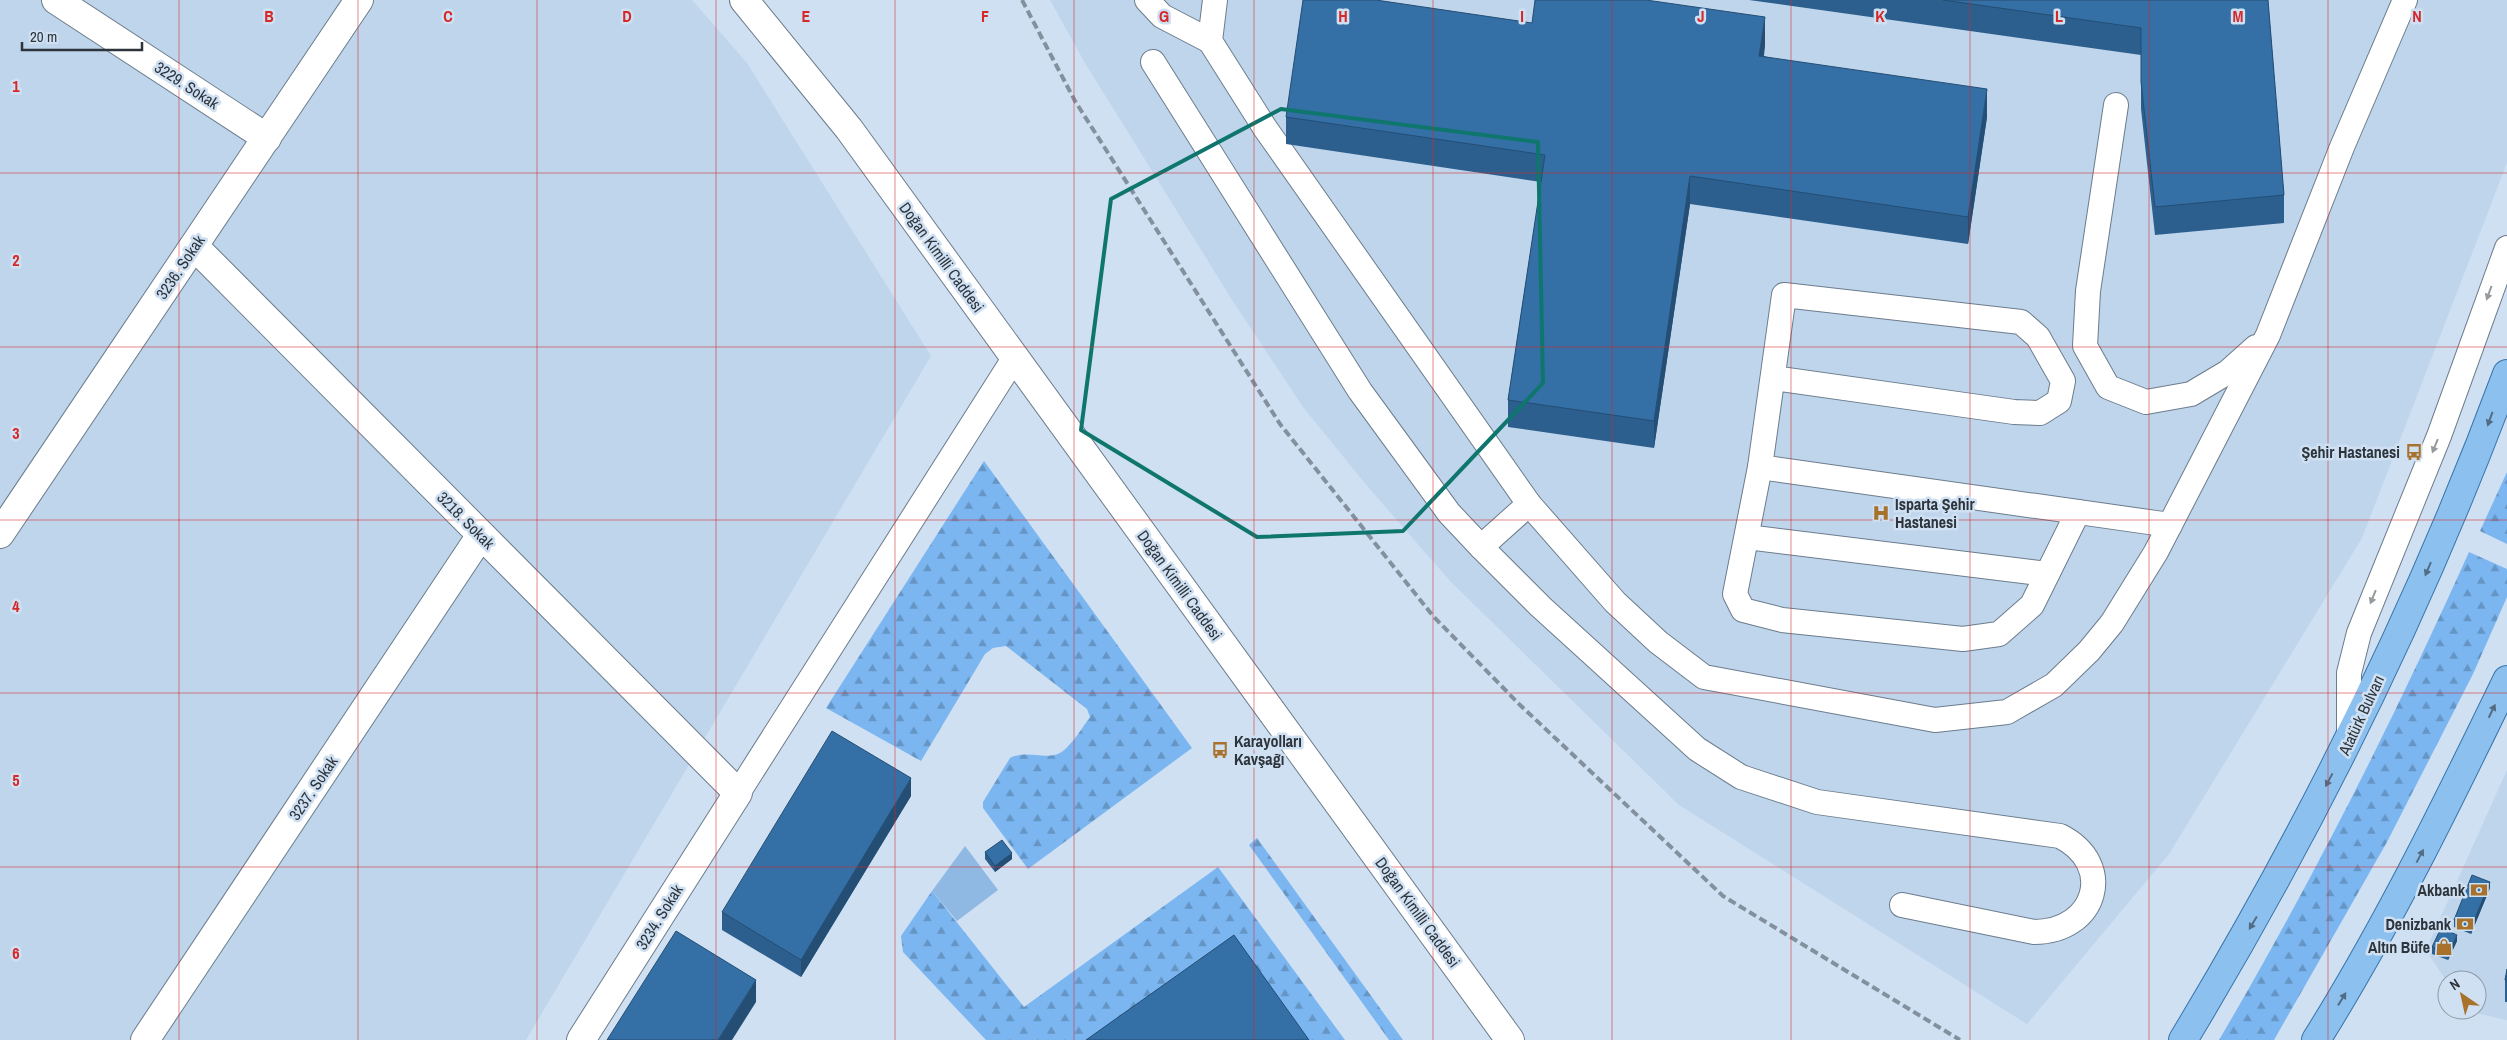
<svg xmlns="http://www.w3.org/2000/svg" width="2507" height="1040" font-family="'Archivo Narrow',sans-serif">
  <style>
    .built { fill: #bed5ec }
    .grass { fill: #8fb9e2 }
    .forest { fill: url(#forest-firs) }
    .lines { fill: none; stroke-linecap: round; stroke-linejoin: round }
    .lane-casing { stroke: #6c7c8c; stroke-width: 26 }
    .street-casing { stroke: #6c7c8c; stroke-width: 30 }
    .secondary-casing { stroke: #6c7c8c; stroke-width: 30 }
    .primary-casing { stroke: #3974a9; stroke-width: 30 }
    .lane { stroke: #fff; stroke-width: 24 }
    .street { stroke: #fff; stroke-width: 28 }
    .secondary { stroke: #fff; stroke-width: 28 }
    .primary { stroke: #8cc0ef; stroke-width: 28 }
    .rail { stroke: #83909d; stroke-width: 4; stroke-dasharray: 8 4; stroke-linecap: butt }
    .wall { fill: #2d5f8e }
    .shaded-wall { fill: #244e74 }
    .building { fill: #346fa5; stroke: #244e74 }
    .oneway { fill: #969a9d }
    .oneway2 { fill: #536c83 }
    .marked { fill: none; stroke: #0f766e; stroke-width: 4; stroke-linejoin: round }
    .grid { fill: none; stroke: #d62828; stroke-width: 1; stroke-opacity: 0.55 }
    .labels { text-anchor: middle; stroke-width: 5; stroke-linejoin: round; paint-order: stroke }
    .street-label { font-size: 16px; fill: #2d343b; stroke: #cfe0f2 }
    .poi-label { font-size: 16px; font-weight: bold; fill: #2d343b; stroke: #cfe0f2; text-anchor: end }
    .grid-label { font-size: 16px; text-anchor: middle; font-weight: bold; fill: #d62828; stroke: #cfe0f2; stroke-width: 5; stroke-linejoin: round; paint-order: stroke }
  </style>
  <defs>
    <pattern id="forest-firs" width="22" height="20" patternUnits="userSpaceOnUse" patternTransform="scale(1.25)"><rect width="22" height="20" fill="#7bb6f1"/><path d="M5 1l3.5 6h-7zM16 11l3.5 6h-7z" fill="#6595c4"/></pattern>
  </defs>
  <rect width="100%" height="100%" fill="#cfe0f2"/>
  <g class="built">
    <polygon points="0,0 692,0 747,63 931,356 526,1040 0,1040"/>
    <polygon points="1050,0 2507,0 2507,163 2362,538 2169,854 2027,1024 1679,805 1450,581 1368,487 1303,407 1234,303 1085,63"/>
    <polygon points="2507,770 2507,1020 2467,1011 2477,1010 2477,980 2447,980 2447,982 2426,950"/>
  </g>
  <polygon class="grass" points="965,846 998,890 957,921 932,891"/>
  <g class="forest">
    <path d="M984,461L1192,748L1028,869L983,808V802L1010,758C1026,749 1049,762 1063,751C1073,743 1082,728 1090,717L1087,709L1006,646L993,648L985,654L921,761L826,708Z"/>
    <polygon points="2507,472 2507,544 2480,531"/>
    <path d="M2469,552L2507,569V597L2473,674L2387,842L2274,1040H2219C2312,882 2394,719 2469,552Z"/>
    <polygon points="1257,838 1403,1040 1389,1040 1249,845"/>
    <polygon points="1218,867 1345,1040 986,1040 903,952 901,936 932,891 1024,1007"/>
  </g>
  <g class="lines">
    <g class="lane-casing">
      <g id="lane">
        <polyline points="1147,0 1162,16 1210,41"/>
        <polyline points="1215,0 1210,41 1265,128 1529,504 1615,602 1658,642 1704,677 1935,720 2007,712 2054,685 2089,651 2112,623 2156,552 2268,335 2342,147 2405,0"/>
        <polyline points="1153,62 1360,391 1449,513 1481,547"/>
        <polyline points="2116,105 2088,291 2085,346 2108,387 2146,402 2191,394 2228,372 2256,347"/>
        <polyline points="1773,378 2014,412 2040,413 2059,401 2063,381 2038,337 2021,322 1784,295 1760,467 2170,525"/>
        <polyline points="1760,467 1735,594 1743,610 1782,620 1963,639 1999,634 2032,605 2078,512"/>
        <path d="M1529,504L1481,547L1541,607L1697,749L1741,777L1817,802L2060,836C2116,864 2097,932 2034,932L1902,905"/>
        <polyline points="1747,537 2047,574"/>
        <polyline points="2349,740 2349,673 2359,633 2439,436 2507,248"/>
        <polyline points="738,793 1015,357"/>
      </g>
    </g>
    <g class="street-casing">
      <g id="street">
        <polyline points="56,0 267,138"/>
        <polyline points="194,246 738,793 581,1040"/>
        <polyline points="0,534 359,0"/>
        <polyline points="145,1040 481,535"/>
      </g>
    </g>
    <g class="secondary-casing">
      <polyline id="secondary" points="744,0 849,129 1510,1040"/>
    </g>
    <g class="primary-casing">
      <g id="primary">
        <path d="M2183,1040C2311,828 2421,606 2507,374"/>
        <path d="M2316,1040C2388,925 2448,802 2507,680"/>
      </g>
    </g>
    <use href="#lane" class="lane"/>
    <use href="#street" class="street"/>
    <use href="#secondary" class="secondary"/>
    <use href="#primary" class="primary"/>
    <polyline class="rail" points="1022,0 1075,101 1280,424 1433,616 1519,704 1723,896 1960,1040"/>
  </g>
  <g class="wall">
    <polygon points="1749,0 2268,0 2284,195 2284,223 2155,235 2141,109 2141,55"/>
    <polygon points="1765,45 1764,56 1987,117 1968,244 1690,204 1654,448 1508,427 1508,400 1541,182 1286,144 1286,117"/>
    <polygon points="911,796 801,977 722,930 722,912"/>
    <polygon points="985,852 1012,859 995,872 985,859"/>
    <polygon points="2490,888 2471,934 2454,927 2454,920"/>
    <polygon points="2457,941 2448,960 2432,954 2432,947"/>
    <polygon points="2507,969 2507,1002 2505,1002 2505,980"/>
  </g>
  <g class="shaded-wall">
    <polygon points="1765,17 1765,45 1759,83 1759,56"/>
    <polygon points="1987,89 1987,117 1968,244 1968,217"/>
    <polygon points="1690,176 1690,204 1654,448 1654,421"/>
    <polygon points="911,778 911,796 801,977 801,960"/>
    <polygon points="1012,853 1012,859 995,872 995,866"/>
    <polygon points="2490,882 2490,888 2471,934 2471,928"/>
    <polygon points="2457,935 2457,941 2448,960 2448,954"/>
    <polygon points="756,980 756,1002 732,1040 718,1040"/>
  </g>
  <g class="building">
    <polygon points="1303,0 1376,0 1532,23 1535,0 1646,0 1765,17 1759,56 1987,89 1968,217 1690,176 1654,421 1508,400 1545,155 1286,117"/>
    <polygon points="1943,0 2268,0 2284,195 2155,207 2141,82 2141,28"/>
    <polygon points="832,731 911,778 801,960 722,912"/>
    <polygon points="1002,840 1012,853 995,866 985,852"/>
    <polygon points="2472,875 2490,882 2471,928 2454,920"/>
    <polygon points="2441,928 2457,935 2448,954 2432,947"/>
    <polygon points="676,931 756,980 718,1040 607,1040"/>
    <polygon points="1234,935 1309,1040 1086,1040"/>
    <polygon points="2507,969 2507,981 2505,980"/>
  </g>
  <defs><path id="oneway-solid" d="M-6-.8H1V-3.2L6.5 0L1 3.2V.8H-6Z" transform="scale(1.25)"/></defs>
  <g class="oneway">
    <use href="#oneway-solid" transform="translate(2489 293) rotate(110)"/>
    <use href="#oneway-solid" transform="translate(2435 446) rotate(112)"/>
    <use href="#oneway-solid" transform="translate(2373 597) rotate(112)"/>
  </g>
  <g class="oneway2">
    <use href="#oneway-solid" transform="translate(2490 419) rotate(110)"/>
    <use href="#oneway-solid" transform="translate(2428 569) rotate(113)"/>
    <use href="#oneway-solid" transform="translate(2492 711) rotate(-64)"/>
    <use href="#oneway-solid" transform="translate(2329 780) rotate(118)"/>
    <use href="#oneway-solid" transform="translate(2420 856) rotate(-62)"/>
    <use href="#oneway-solid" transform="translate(2253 923) rotate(121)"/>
    <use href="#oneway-solid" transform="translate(2342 999) rotate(-58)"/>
  </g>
  <path class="marked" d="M1281,109L1538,142L1543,383L1403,531L1257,537L1081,430L1111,199Z"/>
  <path class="grid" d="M179,0V1040M358,0V1040M537,0V1040M716,0V1040M895,0V1040M1074,0V1040M1254,0V1040M1433,0V1040M1612,0V1040M1791,0V1040M1970,0V1040M2149,0V1040M2328,0V1040M0,173H2507M0,347H2507M0,520H2507M0,693H2507M0,867H2507"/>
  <defs>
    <g id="bus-bare" transform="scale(1.35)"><path d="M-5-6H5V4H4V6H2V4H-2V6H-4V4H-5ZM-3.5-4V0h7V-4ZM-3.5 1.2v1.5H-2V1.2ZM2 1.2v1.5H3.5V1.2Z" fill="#a8722d" stroke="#cfe0f2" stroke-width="2.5" paint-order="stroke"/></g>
    <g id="hospital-bare" transform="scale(1.35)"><path d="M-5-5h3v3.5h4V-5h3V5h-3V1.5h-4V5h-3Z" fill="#a8722d" stroke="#cfe0f2" stroke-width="2.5" paint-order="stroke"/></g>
    <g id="bank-bare" transform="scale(1.35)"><path d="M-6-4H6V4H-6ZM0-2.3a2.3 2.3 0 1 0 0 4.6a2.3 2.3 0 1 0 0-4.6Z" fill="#a8722d" stroke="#cfe0f2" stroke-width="2.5" paint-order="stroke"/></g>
    <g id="shop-bare" transform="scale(1.35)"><path d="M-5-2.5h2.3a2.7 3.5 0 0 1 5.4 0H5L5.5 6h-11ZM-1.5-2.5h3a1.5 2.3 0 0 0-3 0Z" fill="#a8722d" stroke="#cfe0f2" stroke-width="2.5" paint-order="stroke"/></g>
  </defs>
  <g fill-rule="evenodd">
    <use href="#bus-bare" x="2414" y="452"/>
    <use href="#hospital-bare" x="1881" y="513"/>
    <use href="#bus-bare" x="1220" y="750"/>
    <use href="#bank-bare" x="2479" y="890"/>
    <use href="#bank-bare" x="2465" y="924"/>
    <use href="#shop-bare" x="2444" y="947"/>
  </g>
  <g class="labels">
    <g class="street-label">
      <text transform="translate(187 85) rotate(33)" y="6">3229. Sokak</text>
      <text transform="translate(942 257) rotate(54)" y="6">Doğan Kimilli Caddesi</text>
      <text transform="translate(180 267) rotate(-56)" y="6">3236. Sokak</text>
      <text transform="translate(466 520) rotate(45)" y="6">3218. Sokak</text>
      <text transform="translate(1180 585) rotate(54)" y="6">Doğan Kimilli Caddesi</text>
      <text transform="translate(2361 715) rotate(-65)" y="6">Atatürk Bulvarı</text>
      <text transform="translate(313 788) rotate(-56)" y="6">3237. Sokak</text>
      <text transform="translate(1418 912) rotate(54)" y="6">Doğan Kimilli Caddesi</text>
      <text transform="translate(659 917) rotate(-58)" y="6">3234. Sokak</text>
    </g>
    <g class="poi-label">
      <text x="2400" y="458">Şehir Hastanesi</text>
      <text x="1895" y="510" text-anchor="start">Isparta Şehir<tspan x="1895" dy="18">Hastanesi</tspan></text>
      <text x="1234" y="747" text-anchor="start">Karayolları<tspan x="1234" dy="18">Kavşağı</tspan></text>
      <text x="2465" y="896">Akbank</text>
      <text x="2451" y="930">Denizbank</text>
      <text x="2430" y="953">Altın Büfe</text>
    </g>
  </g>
  <g class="grid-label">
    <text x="269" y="22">B</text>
    <text x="448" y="22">C</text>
    <text x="627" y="22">D</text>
    <text x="806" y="22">E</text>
    <text x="985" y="22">F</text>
    <text x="1164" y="22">G</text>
    <text x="1343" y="22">H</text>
    <text x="1522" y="22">I</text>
    <text x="1701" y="22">J</text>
    <text x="1880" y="22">K</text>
    <text x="2059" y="22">L</text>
    <text x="2238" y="22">M</text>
    <text x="2417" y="22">N</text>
    <text x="16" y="92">1</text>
    <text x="16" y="266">2</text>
    <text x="16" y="439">3</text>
    <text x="16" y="612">4</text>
    <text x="16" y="786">5</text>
    <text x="16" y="959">6</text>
  </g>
  <g transform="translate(2462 995) rotate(326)"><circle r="24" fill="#cfe0f2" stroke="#8e9ba9"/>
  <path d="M0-4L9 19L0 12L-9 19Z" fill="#a8722d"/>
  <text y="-8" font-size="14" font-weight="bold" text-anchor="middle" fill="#2d343b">N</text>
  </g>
  <path d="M22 42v8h120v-8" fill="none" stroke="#2d343b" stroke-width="2.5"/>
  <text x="30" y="42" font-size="15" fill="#2d343b" stroke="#cfe0f2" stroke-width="4" paint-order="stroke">20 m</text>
</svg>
